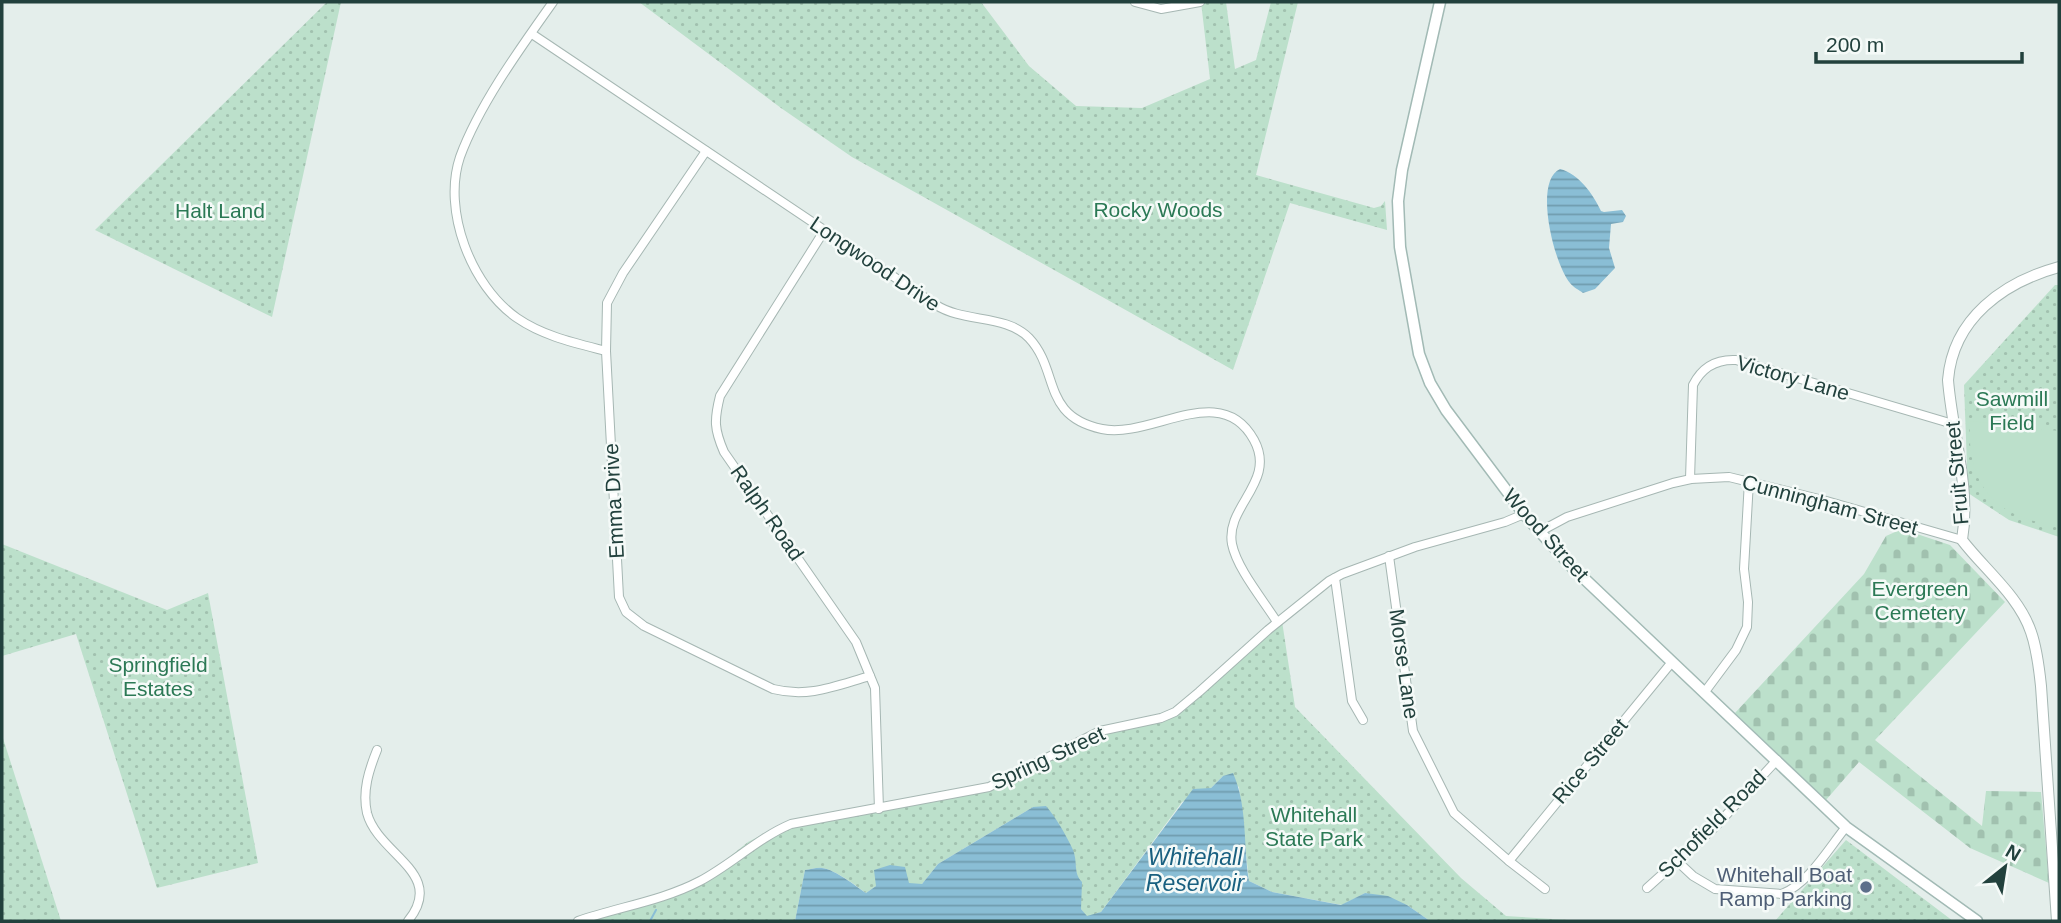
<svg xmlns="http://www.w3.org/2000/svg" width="2061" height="923" font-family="Arial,sans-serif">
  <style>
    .grass { fill: url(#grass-dots) }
    .cemetery { fill: url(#cemetery-stones) }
    .pitch { fill: #bce0cb }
    .water { fill: url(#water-rules) }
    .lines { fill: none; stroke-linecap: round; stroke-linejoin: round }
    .stream { stroke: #8abed5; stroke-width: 2 }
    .minor-casing { stroke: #a6b7b3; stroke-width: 10 }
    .tertiary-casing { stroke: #a6b7b3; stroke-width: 12 }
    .secondary-casing { stroke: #a2bab5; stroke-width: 13 }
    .minor { stroke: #fff; stroke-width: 8 }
    .tertiary { stroke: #fff; stroke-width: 10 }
    .secondary { stroke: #fff; stroke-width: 10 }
    .service-dot { fill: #5c6f8a; stroke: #f5faf8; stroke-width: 2.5 }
    .labels { text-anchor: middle; stroke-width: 5; stroke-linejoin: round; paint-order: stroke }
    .park-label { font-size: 21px; fill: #2b7955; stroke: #f5faf8 }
    .street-label { font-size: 21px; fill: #22413d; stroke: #f5faf8 }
    .service-label { font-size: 21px; fill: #4e5e75; stroke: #f5faf8; text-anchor: end }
    .water-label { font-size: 23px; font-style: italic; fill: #196080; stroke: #f5faf8 }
  </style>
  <defs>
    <pattern id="grass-dots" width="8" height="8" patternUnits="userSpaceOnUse" patternTransform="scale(1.75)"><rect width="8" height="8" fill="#bce0cb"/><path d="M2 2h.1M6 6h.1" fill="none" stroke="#a1c1af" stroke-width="1.8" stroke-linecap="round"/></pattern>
    <pattern id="cemetery-stones" width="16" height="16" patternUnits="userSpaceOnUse" patternTransform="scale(1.75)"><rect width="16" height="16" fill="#bce0cb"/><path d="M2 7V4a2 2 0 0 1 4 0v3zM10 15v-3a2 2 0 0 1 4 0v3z" fill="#a1c1af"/></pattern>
    <pattern id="water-rules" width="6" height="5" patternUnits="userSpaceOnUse" patternTransform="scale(1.75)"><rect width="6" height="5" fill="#8abed5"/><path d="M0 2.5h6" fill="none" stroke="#709cae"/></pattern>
  </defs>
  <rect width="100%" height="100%" fill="#e4eeeb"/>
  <g class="grass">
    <polygon points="327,2 341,2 272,317 95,230"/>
    <polygon points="639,2 981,2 1029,66 1076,106 1142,108 1210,79 1201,2 1226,2 1235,69 1256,60 1271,2 1298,2 1256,175 1374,208 1381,206 1385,201 1387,230 1290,203 1233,370 852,157 781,108"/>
    <polygon points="2055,285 2059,285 2059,537 2009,520 1968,493 1964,385"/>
    <polygon points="2,544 167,610 208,593 258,863 157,888 76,634 2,656"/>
    <path d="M1282,621L1295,707L1461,878L1506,916L1585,921H1430L1407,905L1365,893L1342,905L1272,892L1249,881L1239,787L1223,776L1211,788L1182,802L1101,912L1087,917L1081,909L1074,854L1033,807L938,864L922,884L876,886L866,893C855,885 836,870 822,868C817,867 810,870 805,870L795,921H577L648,903L712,871L748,842L780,826L981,787L1086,738L1160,719Z"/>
    <polygon points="2,735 61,921 2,921"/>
    <polygon points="1846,840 1953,921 1954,921 1775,921"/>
  </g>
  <polygon class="cemetery" points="1902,529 1950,545 2005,602 1875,740 1982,826 1986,791 2041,792 2049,883 1970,848 1859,762 1826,800 1735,713 1864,574 1886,536"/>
  <path class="pitch" d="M1970,421L2059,431L2058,525C1995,519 1966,485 1970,421Z"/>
  <g class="water">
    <path d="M1560,169C1579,174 1593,194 1601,211L1604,212L1622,210L1626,216L1623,222L1611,224L1609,248L1615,268L1595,289L1583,293C1579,290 1573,287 1570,283C1554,264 1533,181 1560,169Z"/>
    <path d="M1233,773C1248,807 1243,846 1249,881L1272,892L1341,905L1365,893L1388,896L1407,905L1430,921H795L805,870C810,870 817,867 822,868C836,870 854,885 866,893L876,886L874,870L890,865L905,867L909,883L922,884L938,864L1033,807L1046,806C1057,819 1066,835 1073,850C1078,862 1073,873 1082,882L1081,909L1087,916L1101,912L1193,789L1211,788L1223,776Z"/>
  </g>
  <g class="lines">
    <polyline class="stream" points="650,921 656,910"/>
    <g class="minor-casing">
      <g id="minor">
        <path d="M553,2C521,47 479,105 460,157C442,210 471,286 517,318C543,336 575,343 606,351"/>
        <polyline points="1135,2 1161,9 1200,2"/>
        <path d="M532,34L936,305C964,323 1006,314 1029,338C1060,371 1041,416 1102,429C1152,439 1221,379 1254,440C1277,482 1225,506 1232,544C1237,569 1264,601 1277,622"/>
        <path d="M706,151L623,273L607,303L606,351L619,597L626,612L644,626L773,689C809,698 835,686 870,676"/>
        <path d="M824,231L720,396C714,420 714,429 724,452L856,642L875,688L879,809"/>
        <path d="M1690,479L1693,385C1702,367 1716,359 1736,360L1953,424"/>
        <polyline points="1539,532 1567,517 1673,483 1691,479 1729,477 1823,500 1962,540"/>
        <polyline points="1389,556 1413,731 1454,813 1509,861 1545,889"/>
        <polyline points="1335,578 1352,701 1363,720"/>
        <polyline points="1704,693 1736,650 1747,627 1748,602 1744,569 1749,481"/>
        <path d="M377,750C369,770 362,791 367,813C378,855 447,873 408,921"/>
        <polyline points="1509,861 1672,662"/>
        <path d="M1677,861L1693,876L1715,889L1782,894C1809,883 1828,849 1846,827"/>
        <polyline points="1647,888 1715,827 1777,760"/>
        <path d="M578,921C618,907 662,901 700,881C732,864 758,838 791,824L989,787L1100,731L1161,718L1175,712L1199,692L1268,630L1329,581L1342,574L1415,547L1505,522L1524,514"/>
      </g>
    </g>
    <g class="tertiary-casing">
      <path id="tertiary" d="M2057,921L2041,686C2039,667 2037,649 2031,632C2019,596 1984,569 1962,540C1971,488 1952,432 1948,380C1953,318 2004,282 2059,267"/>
    </g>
    <g class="secondary-casing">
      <polyline id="secondary" points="1440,2 1402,170 1398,201 1400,247 1419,354 1430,383 1446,410 1524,514 1572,567 1846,827 1977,921"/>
    </g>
    <use href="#minor" class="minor"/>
    <use href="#tertiary" class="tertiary"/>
    <use href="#secondary" class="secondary"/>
  </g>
  <circle class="service-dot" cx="1866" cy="887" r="7"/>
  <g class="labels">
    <g class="park-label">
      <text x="1158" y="217">Rocky Woods</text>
      <text x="220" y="218">Halt Land</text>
      <text x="2012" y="406">Sawmill<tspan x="2012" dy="24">Field</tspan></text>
      <text x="1920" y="596">Evergreen<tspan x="1920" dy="24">Cemetery</tspan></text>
      <text x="158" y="672">Springfield<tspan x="158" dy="24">Estates</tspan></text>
      <text x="1314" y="822">Whitehall<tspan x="1314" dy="24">State Park</tspan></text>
    </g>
    <g class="street-label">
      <text transform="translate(875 264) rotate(34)" y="7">Longwood Drive</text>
      <text transform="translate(1793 378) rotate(16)" y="7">Victory Lane</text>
      <text transform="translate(1957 473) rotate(-95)" y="7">Fruit Street</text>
      <text transform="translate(614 501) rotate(-93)" y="7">Emma Drive</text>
      <text transform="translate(1830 505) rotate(15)" y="7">Cunningham Street</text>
      <text transform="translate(767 513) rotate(55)" y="7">Ralph Road</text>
      <text transform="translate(1546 535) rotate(48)" y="7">Wood Street</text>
      <text transform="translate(1404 664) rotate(82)" y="7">Morse Lane</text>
      <text transform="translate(1048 758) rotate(-25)" y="7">Spring Street</text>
      <text transform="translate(1590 761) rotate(-50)" y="7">Rice Street</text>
      <text transform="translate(1712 824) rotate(-45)" y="7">Schofield Road</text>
    </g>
    <g class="service-label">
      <text x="1852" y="882">Whitehall Boat<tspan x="1852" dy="24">Ramp Parking</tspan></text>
    </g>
    <g class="water-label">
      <text x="1195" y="865">Whitehall<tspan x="1195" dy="26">Reservoir</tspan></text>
    </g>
  </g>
  <rect width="2061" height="923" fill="none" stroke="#22413d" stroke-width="7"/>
  <g transform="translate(2005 867) rotate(30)" stroke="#f5faf8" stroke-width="5" paint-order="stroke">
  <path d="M0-5L12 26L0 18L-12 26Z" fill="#22413d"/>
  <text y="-10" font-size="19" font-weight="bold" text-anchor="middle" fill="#22413d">N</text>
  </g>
  <path d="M1816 52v10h206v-10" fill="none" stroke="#22413d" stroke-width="3.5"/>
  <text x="1826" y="52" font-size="21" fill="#22413d" stroke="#f5faf8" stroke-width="5" paint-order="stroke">200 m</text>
</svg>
